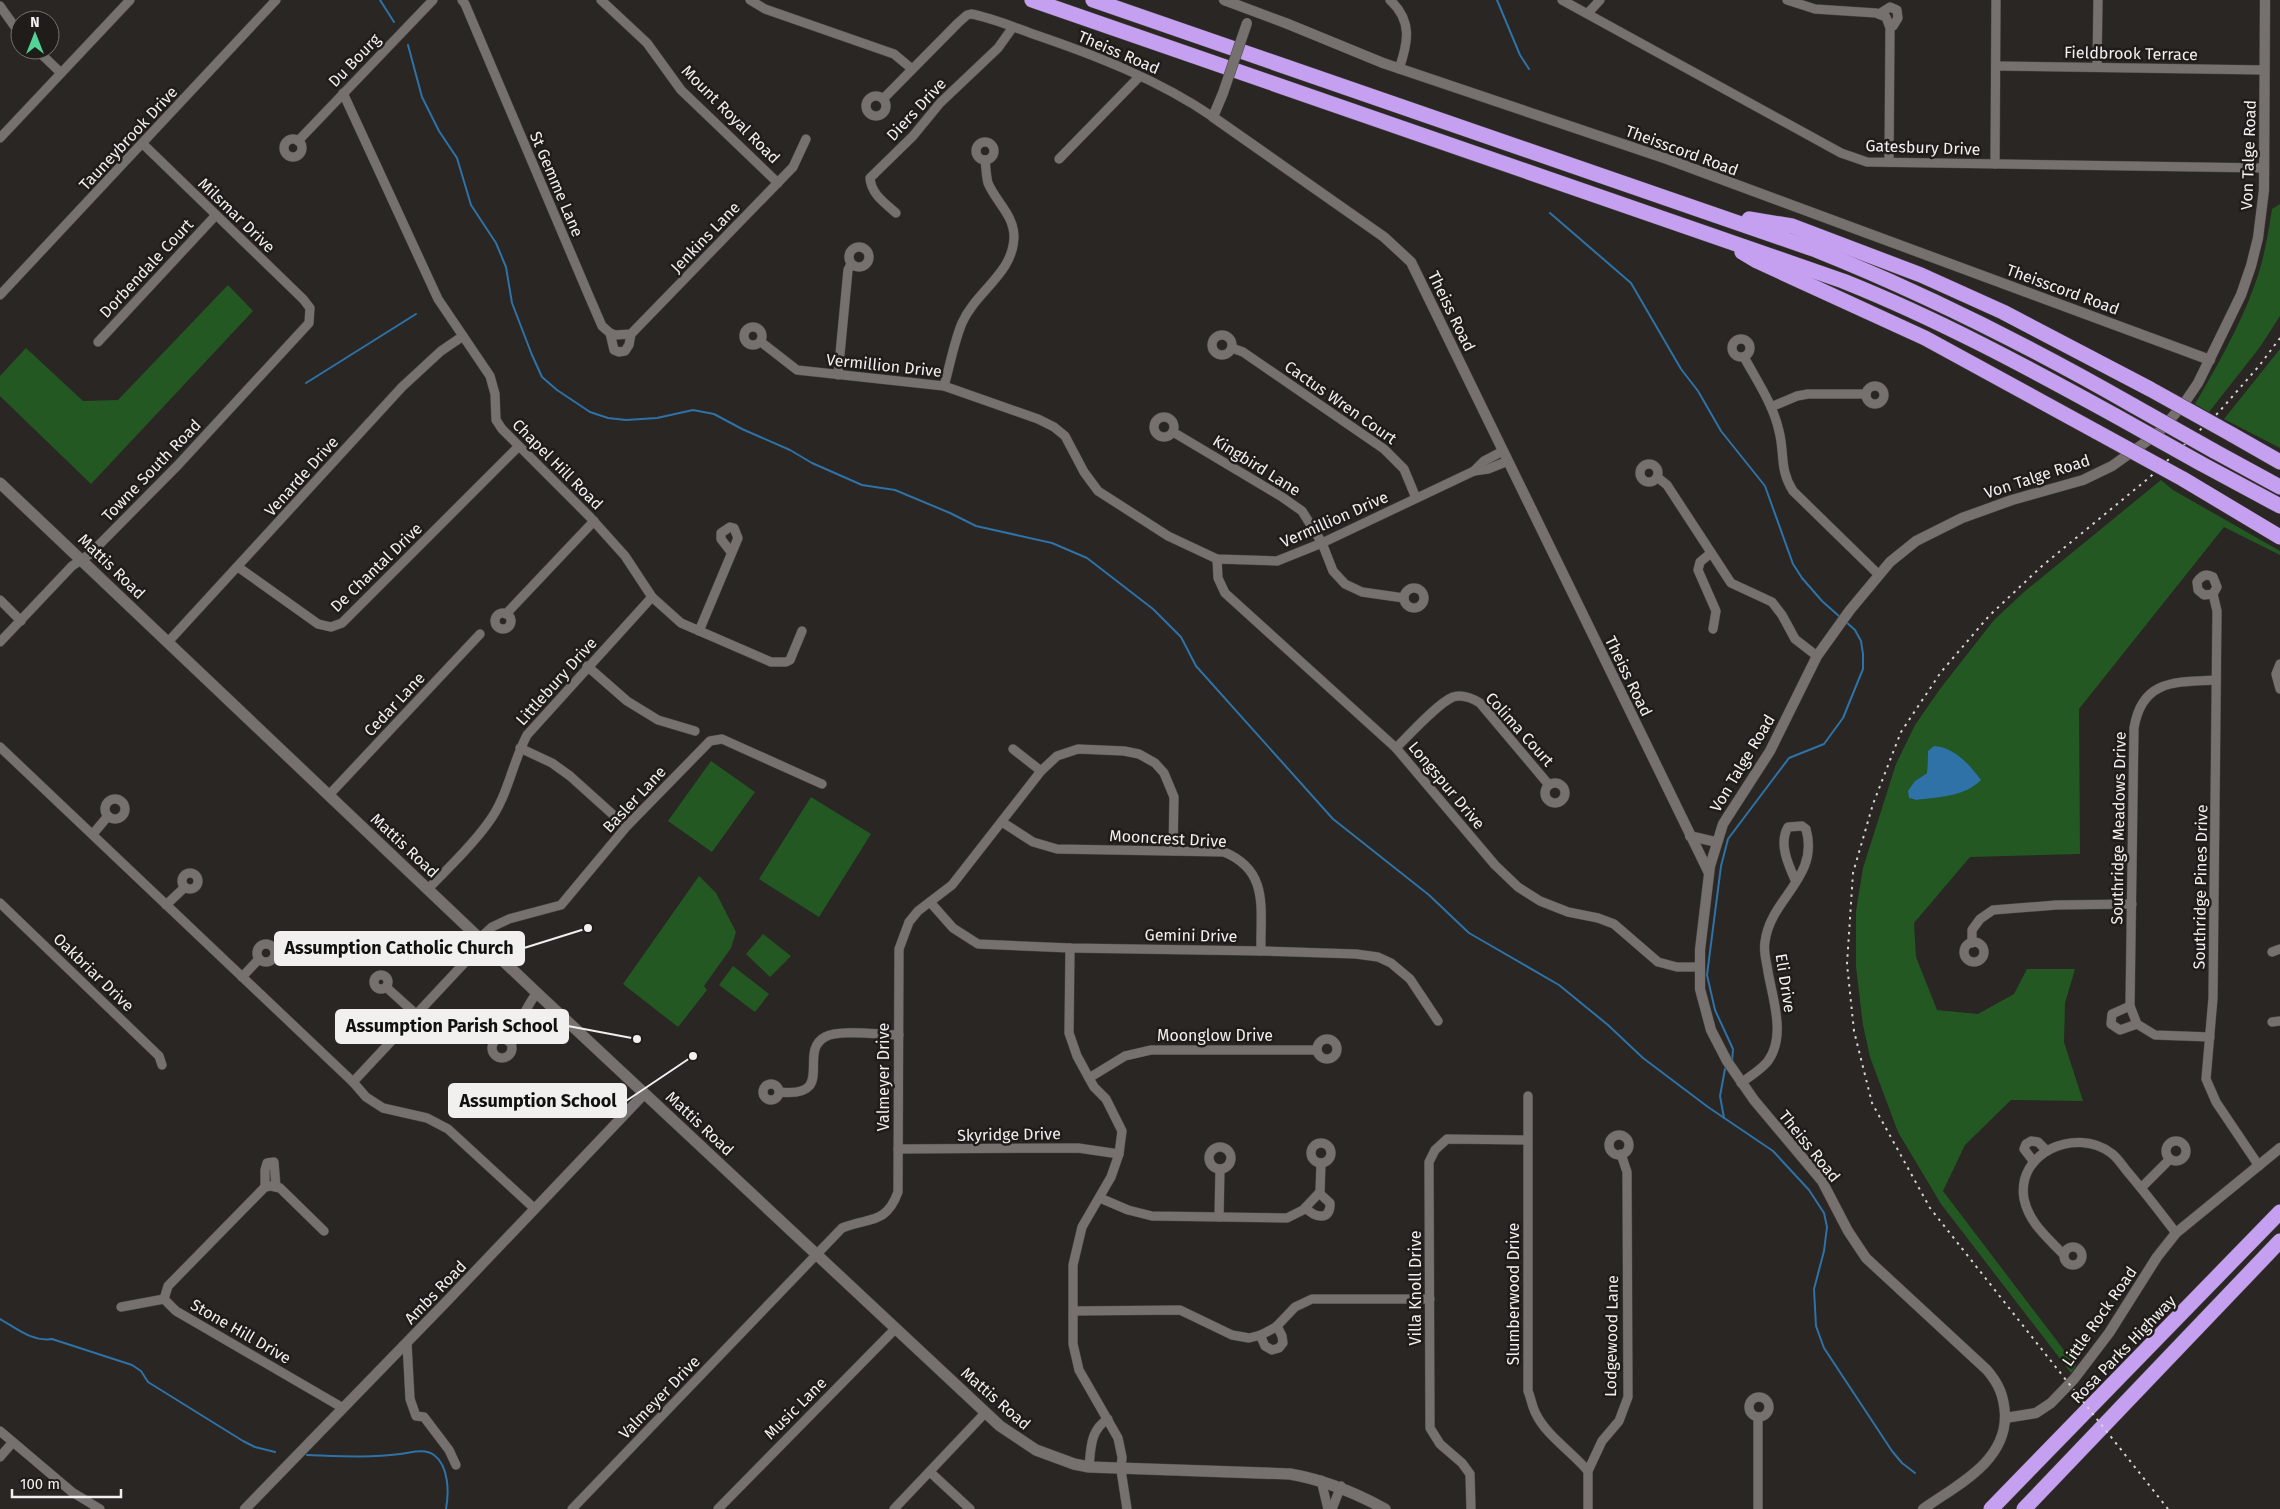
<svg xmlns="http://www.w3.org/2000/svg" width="2280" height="1509" font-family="'Fira Sans',sans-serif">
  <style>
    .green { fill: #235823; fill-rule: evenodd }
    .water { fill: #2e72a7 }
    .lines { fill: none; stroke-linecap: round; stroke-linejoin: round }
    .stream { stroke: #2e72a7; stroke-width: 2 }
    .minor-casing { stroke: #484542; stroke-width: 10 }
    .tertiary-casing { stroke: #484542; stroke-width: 11 }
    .secondary-casing { stroke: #484542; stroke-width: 12 }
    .motorway-casing { stroke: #484542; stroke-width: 16 }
    .minor { stroke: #76716e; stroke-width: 9 }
    .tertiary { stroke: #76716e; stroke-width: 10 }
    .secondary { stroke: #76716e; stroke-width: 11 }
    .motorway { stroke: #c5a0f0; stroke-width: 15 }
    .rail { stroke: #d7d5d3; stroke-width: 2; stroke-dasharray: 2.5 5; stroke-linecap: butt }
    .tertiary-bridge-casing { stroke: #484542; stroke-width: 11; stroke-linecap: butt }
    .motorway-bridge-casing { stroke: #484542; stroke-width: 16; stroke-linecap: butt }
    .tertiary-bridge { stroke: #76716e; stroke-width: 10 }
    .motorway-bridge { stroke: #c5a0f0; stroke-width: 15 }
    .labels { text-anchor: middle; stroke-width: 5; stroke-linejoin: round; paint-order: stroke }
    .street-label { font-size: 16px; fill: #f2f0ee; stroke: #201c19 }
    .leader { fill: none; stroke: #f2f0ee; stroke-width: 2 }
    .callout-dot { fill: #f2f0ee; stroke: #201c19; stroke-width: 2 }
    .callout { fill: #f2f0ee; stroke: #f2f0ee; stroke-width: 2 }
    .callout-label { font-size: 18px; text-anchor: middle; font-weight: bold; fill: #111 }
  </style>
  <rect width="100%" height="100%" fill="#292623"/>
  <g class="green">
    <path d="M2280,204V316L2260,347L2209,412L2195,404C2217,366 2240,326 2255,284C2264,260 2268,234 2272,209Z"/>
    <polygon points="228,285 253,311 91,484 0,396 0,376 26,348 83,401 118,400"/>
    <polygon points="2280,349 2280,448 2224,419"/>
    <path d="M2161,480L2173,490L2280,551V555L2224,527L2079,709L2080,854L1970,857L1914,923L1916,957L1937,1010L1978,1014L2014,994L2027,969H2075L2065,1003L2064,1042L2083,1101L2011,1100L1965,1145L1943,1191L2076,1366L2071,1373L1941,1204L1898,1132L1870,1057L1863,1025L1856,967V911L1863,868L1896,764L1915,725L1940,689L1994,620L2024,592ZM1928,751L1939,797L1916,800L1909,798L1915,781L1927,773Z"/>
    <polygon points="711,761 755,792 712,852 668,821"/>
    <polygon points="811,797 871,834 819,917 759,879"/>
    <polygon points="699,876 716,893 736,932 731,948 704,986 707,990 678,1027 623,984"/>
    <polygon points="763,934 791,956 770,977 746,954"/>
    <polygon points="733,966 769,994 755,1012 719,985"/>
  </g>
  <path class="water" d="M1934,746C1954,747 1970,765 1981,780C1964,797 1939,797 1916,800L1909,798L1908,791L1915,781L1927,773L1928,751Z"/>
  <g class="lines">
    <g class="stream">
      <polyline points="380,0 394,22"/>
      <polyline points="1497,0 1520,55 1529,69"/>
      <polyline points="408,45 422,97 439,131 457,158 471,205 496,243 506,267 512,303 532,355 542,377 557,390 590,412 608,418 626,420 657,418 693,410 714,414 742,429 790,450 812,463 862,485 895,490 950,513 976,526 1052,543 1087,558 1153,609 1181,637 1196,666 1333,819 1429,895 1469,933 1559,985 1608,1025 1643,1058 1708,1107 1773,1151 1809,1190 1824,1213 1827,1227 1824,1251 1814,1289 1816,1326 1824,1348 1892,1451 1902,1463 1915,1473"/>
      <polyline points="1550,213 1631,283 1681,369 1698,391 1721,431 1765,486 1793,564 1802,578 1822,601 1840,617"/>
      <polyline points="306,383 416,314"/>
      <polyline points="1732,1062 1733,1049 1715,1010 1707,975 1721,866 1728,839 1789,758 1824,744 1843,718 1863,669 1863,654 1861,641 1855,630 1846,622"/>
      <polyline points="1724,1118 1720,1096 1725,1069 1727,1067"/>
      <path d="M0,1319C16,1328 32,1342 52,1339L132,1365L141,1371L148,1382L243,1441L255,1447L275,1452"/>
      <path d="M307,1455C338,1456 369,1458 400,1454C411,1453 424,1448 434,1455C449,1466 449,1493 446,1509"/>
    </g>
    <g class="minor-casing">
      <g id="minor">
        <polyline points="462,0 465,4 589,296 602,326 610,333 614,350 619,352 625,351 629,345 631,334"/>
        <polyline points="601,0 647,43 681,90 778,183"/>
        <polyline points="750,0 765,9 894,54 912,69"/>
        <path d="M1390,0C1413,21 1408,43 1399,69"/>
        <polyline points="1562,0 1841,153 1867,162 2264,168"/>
        <polyline points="1787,0 1815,9 1876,13 1886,17 1890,28 1889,162"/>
        <polyline points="0,6 20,34"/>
        <polyline points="1588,13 1600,0"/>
        <polyline points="1879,14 1890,7 1897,10 1898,18 1893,26 1890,27"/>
        <polyline points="37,50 61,73"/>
        <polyline points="1996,66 2265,70"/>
        <polyline points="2097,67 2098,0"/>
        <polyline points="343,93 438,299 490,376 495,394 496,420 502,429 590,517 625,556 652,597 681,623 771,662 786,662 790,660 802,631"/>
        <circle cx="876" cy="106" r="10"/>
        <path d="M883,99L958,23L967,15L971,14C993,18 1013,27 1033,34C1095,55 1159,80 1213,117"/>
        <polyline points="0,138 130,0"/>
        <circle cx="293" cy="148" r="9"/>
        <polyline points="298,141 433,0"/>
        <circle cx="985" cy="151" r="9"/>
        <polyline points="1059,159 1139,77"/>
        <polyline points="1995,164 1996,0"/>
        <path d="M896,213C885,203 871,194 870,178L913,136L940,103L998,48L1013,27"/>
        <circle cx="859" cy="257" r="10"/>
        <polyline points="0,295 276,0"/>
        <circle cx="753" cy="336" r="9"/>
        <polyline points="610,333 615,335 631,334 793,167 806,139"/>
        <circle cx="1222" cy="345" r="10"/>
        <circle cx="1741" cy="348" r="9"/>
        <polyline points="98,342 216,215"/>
        <polyline points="761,342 797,370 944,386 1038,419 1054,427 1065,436 1084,472 1098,491 1168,536 1217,559 1277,561 1322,543 1474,471 1484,461 1503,451"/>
        <polyline points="1232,348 1243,352 1384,449 1404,469 1416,498"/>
        <path d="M1744,357C1757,381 1773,404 1779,431C1785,454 1779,469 1793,491L1878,574"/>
        <polyline points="838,375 848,270 851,264"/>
        <path d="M944,386C950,365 954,342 962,323C976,291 1013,274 1014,237C1014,215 996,202 988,183C986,176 986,167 985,160"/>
        <circle cx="1875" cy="395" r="9"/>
        <polyline points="1771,407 1797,396 1808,394 1866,394"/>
        <circle cx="1164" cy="427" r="10"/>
        <polyline points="1173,432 1282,497 1302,511 1322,543 1333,571 1345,584 1362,592 1404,598"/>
        <circle cx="1649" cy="473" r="9"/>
        <polyline points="1474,471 1488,469 1508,461"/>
        <polyline points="1657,477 1667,485 1731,583 1772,602 1782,615 1795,639 1817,656"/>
        <polyline points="1711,553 1700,562 1698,570 1716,611 1713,629"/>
        <polyline points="1217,559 1218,578 1225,593 1396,748 1495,865 1518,887 1540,901 1568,912 1598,918 1614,924 1658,962 1677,967 1699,967"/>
        <polyline points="238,567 318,624 331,627 342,623 518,447"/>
        <circle cx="1414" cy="598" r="10"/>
        <path d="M2213,594L2204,595L2198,590L2197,582C2201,576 2206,573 2213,577L2217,587L2213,594L2217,611L2213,998L2206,1079L2216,1102L2259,1166"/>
        <polyline points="0,600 21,621"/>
        <circle cx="503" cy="621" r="8"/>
        <polyline points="506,614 594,521"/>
        <polyline points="699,631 738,538 734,528 730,527 721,533 721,539 731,552"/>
        <polyline points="0,642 72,566 90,554 178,465 309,323 310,308 303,299 143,144"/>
        <polyline points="168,642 402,387 441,351 463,336"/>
        <polyline points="2280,664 2276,674 2280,689"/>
        <polyline points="587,666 627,701 658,720 695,731"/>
        <polyline points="0,747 353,1082 366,1097 383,1108 427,1118 448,1129 535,1209"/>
        <polyline points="520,748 552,763 570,776 620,821"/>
        <path d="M1396,748C1409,735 1438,703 1453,697C1463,694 1472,698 1480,703L1549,785"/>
        <polyline points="1013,749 1041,771"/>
        <circle cx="1555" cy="793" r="10"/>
        <polyline points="329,795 480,634"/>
        <circle cx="115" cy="809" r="10"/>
        <path d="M1002,822L1033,842L1057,849L1224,852C1270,871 1260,909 1261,951"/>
        <polyline points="93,834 108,816"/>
        <circle cx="190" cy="881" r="8"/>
        <path d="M428,889C448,868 471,847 488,823C508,797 512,763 527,735L652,597"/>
        <polyline points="930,902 953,928 978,944 1070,948 1261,951 1356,954 1378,957 1391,963 1410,979 1438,1021"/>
        <polyline points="0,903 159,1056 162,1065"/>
        <polyline points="166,905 185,887"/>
        <polyline points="480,938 492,927 509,919 561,905 626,827 710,741 722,739 822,784"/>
        <circle cx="1974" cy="952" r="10"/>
        <polyline points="1972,943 1972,930 1980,919 1993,910 2056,905 2132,904"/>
        <circle cx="266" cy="953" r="9"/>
        <polyline points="1070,948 1069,1033 1077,1056 1089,1078 1094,1087 1106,1099 1122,1131 1119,1154 1111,1177 1082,1227 1073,1265 1073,1344 1079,1370 1118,1438 1122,1457 1121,1470 1127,1509"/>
        <polyline points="2272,952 2280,949"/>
        <circle cx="381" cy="982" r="7"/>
        <polyline points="242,977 259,959"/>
        <polyline points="386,987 417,1015"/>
        <polyline points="2130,1006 2112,1014 2111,1024 2120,1030 2137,1024"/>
        <polyline points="2272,1022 2280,1021"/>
        <path d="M2210,1037L2155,1035L2137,1024L2130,1006L2134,728C2142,679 2176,682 2216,680"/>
        <circle cx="502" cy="1048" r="10"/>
        <circle cx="1327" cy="1049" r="10"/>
        <path d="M508,1041C521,1026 524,1008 537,993"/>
        <polyline points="1089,1078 1125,1056 1151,1050 1317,1050"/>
        <polyline points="353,1082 484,942"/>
        <path d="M1741,1083C1750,1076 1761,1070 1768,1061C1786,1036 1773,1000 1768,972C1767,963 1763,952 1765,942C1770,898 1820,878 1806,829L1802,826L1788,827C1778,844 1789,866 1796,882"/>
        <circle cx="771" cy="1092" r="8"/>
        <path d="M780,1092C837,1098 797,1052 825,1037C840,1029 881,1035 899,1035"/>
        <path d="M1528,1096V1391C1531,1398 1532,1407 1536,1414C1546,1435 1572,1452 1588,1471"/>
        <circle cx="1619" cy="1145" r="10"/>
        <circle cx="2176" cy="1151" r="10"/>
        <circle cx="1321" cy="1153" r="10"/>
        <circle cx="1220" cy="1158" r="11"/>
        <polyline points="898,1149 1078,1148 1119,1154"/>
        <polyline points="2034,1162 2024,1149 2026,1144 2031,1141 2038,1142 2047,1151"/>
        <polyline points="265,1187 265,1170 267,1163 274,1162 276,1187"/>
        <polyline points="2141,1188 2170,1159"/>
        <polyline points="1100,1198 1128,1210 1152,1216 1287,1218 1303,1210 1320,1192 1321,1163"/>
        <path d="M1306,1208C1315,1218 1331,1221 1330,1203L1319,1193"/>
        <polyline points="1219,1217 1220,1169"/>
        <circle cx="2073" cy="1256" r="9"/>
        <path d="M2063,1254C2048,1238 2029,1223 2024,1199C2016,1152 2076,1127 2111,1153C2117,1157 2122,1165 2126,1170C2144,1191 2160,1212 2176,1233"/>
        <polyline points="164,1299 168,1286 265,1187 271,1186 280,1188 324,1231"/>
        <polyline points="121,1307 164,1299 176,1311 343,1408"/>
        <polyline points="1074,1311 1180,1310 1232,1335 1249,1338 1261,1335 1276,1327 1295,1307 1312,1299 1430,1299"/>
        <polyline points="1260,1335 1265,1346 1272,1350 1279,1348 1283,1343 1282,1336 1277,1326"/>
        <polyline points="407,1343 410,1399 416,1416 424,1417 449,1450 456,1465"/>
        <circle cx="1759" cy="1407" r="10"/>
        <polyline points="0,1431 72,1492 100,1509"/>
        <polyline points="0,1457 12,1443"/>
        <path d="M1089,1467C1091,1448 1090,1430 1108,1419"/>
        <polyline points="930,1472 970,1509"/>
        <polyline points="1321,1480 1328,1509"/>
        <path d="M572,1509L842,1228C869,1217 886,1225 898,1192L899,949L909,922L918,911L952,885L1041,771L1057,756L1078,749L1124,751L1139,754L1155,763L1164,773L1174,797L1173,851"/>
        <polyline points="718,1509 895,1329"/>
        <polyline points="894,1509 985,1413"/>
        <polyline points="1332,1509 1341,1486"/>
        <polyline points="1471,1509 1470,1474 1462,1463 1440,1444 1430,1428 1429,1162 1435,1150 1447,1139 1527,1140"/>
        <polyline points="1588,1509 1588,1471 1602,1441 1619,1421 1628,1397 1627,1172 1621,1154"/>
        <polyline points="1758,1509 1758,1417"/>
      </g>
    </g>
    <g class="tertiary-casing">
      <g id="tertiary">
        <polyline points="1224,0 1288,24 1383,63 1667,159 2210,360"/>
        <polyline points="1223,93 1213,117 1384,237 1411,262 1709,873"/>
        <polyline points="1690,836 1716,842"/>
        <polyline points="2005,1418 2036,1413 2051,1403 2074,1379 2109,1333 2157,1257 2176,1233 2280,1148"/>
        <polyline points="245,1509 447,1301 644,1094"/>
        <path d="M1923,1509C1957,1485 2006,1462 2005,1415C2004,1396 1999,1384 1987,1370L1866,1258L1848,1231L1822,1181L1754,1100L1727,1061L1711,1030L1700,989V950L1710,866L1723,824L1770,751L1817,656L1850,610L1890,562L1916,541L1962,518L2012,500L2083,480L2112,466L2157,434L2183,405L2198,383L2241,295L2251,266L2258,238L2264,190L2265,0"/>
      </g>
    </g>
    <g class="secondary-casing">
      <path id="secondary" d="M0,483L537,993L1000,1426L1036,1450L1074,1464L1089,1467L1290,1474C1325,1480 1354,1492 1385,1509"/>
    </g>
    <g class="motorway-casing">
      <g id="motorway">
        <path d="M1032,0L1843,281C1938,319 2027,367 2116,416"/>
        <path d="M1093,0L1816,250C1926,294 2031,347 2134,406"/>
        <polyline points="1749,219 1792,226 1921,275 2003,312 2150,389"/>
        <polyline points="1742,252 1757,261 1925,338 2097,432"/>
        <polyline points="2231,434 2280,462"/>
        <polyline points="2214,451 2280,487"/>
        <polyline points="2200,463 2280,506"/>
        <polyline points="2183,479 2280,537"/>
        <polyline points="1991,1509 2280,1212"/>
        <polyline points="2024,1509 2280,1241"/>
      </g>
    </g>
    <use href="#minor" class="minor"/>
    <use href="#tertiary" class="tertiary"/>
    <use href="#secondary" class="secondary"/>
    <use href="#motorway" class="motorway"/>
    <polyline class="rail" points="2168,1509 1930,1208 1872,1103 1854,1031 1847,964 1853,873 1873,804 1901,732 1941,672 1989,616 2042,566 2150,477 2218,413 2259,366 2280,338"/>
    <g class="tertiary-bridge-casing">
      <polyline id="tertiary-bridge" points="1223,93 1247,23"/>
    </g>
    <g class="motorway-bridge-casing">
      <g id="motorway-bridge">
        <polyline points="2150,389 2231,434"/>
        <polyline points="2134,406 2214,451"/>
        <polyline points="2116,416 2200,463"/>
        <polyline points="2097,432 2183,479"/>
      </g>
    </g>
    <use href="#tertiary-bridge" class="tertiary-bridge"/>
    <use href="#motorway-bridge" class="motorway-bridge"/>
  </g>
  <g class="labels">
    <g class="street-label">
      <text transform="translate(1119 52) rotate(23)" y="6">Theiss Road</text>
      <text transform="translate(2131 53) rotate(1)" y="6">Fieldbrook Terrace</text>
      <text transform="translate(354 60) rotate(-46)" y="6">Du Bourg</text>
      <text transform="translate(916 109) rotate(-47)" y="6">Diers Drive</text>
      <text transform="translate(731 114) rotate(45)" y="6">Mount Royal Road</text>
      <text transform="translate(128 138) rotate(-47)" y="6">Tauneybrook Drive</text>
      <text transform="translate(1923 147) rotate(2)" y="6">Gatesbury Drive</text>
      <text transform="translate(1682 150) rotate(20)" y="6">Theisscord Road</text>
      <text transform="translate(2248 155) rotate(-88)" y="6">Von Talge Road</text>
      <text transform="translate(557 184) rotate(67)" y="6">St Gemme Lane</text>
      <text transform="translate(237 215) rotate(44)" y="6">Milsmar Drive</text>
      <text transform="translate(705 237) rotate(-46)" y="6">Jenkins Lane</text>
      <text transform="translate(146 268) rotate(-47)" y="6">Dorbendale Court</text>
      <text transform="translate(2063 289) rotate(20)" y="6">Theisscord Road</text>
      <text transform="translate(1452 311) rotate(64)" y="6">Theiss Road</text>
      <text transform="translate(884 365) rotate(6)" y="6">Vermillion Drive</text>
      <text transform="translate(1341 402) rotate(35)" y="6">Cactus Wren Court</text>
      <text transform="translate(558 464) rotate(45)" y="6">Chapel Hill Road</text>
      <text transform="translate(1257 465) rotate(32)" y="6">Kingbird Lane</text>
      <text transform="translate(151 470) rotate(-46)" y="6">Towne South Road</text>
      <text transform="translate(301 476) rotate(-48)" y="6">Venarde Drive</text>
      <text transform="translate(2037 476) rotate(-18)" y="6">Von Talge Road</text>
      <text transform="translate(1334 519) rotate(-24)" y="6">Vermillion Drive</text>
      <text transform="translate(112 566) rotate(44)" y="6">Mattis Road</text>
      <text transform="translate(376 567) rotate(-44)" y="6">De Chantal Drive</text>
      <text transform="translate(1629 676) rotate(64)" y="6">Theiss Road</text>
      <text transform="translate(556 681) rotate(-48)" y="6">Littlebury Drive</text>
      <text transform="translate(394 704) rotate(-47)" y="6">Cedar Lane</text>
      <text transform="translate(1520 729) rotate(48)" y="6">Colima Court</text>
      <text transform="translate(1742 763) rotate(-59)" y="6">Von Talge Road</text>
      <text transform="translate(1447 785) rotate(50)" y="6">Longspur Drive</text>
      <text transform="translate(634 799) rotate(-47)" y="6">Basler Lane</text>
      <text transform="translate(2118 828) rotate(-89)" y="6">Southridge Meadows Drive</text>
      <text transform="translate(1168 838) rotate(3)" y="6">Mooncrest Drive</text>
      <text transform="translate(405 845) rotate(43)" y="6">Mattis Road</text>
      <text transform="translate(2200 887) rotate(-89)" y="6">Southridge Pines Drive</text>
      <text transform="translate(1191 935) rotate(1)" y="6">Gemini Drive</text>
      <text transform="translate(94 972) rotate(44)" y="6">Oakbriar Drive</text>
      <text transform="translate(1786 983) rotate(81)" y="6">Eli Drive</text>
      <text x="1215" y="1041">Moonglow Drive</text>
      <text transform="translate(883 1077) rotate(-90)" y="6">Valmeyer Drive</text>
      <text transform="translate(700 1123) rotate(43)" y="6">Mattis Road</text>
      <text transform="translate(1009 1134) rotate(-1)" y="6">Skyridge Drive</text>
      <text transform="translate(1810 1146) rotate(51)" y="6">Theiss Road</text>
      <text transform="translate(1415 1288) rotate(-90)" y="6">Villa Knoll Drive</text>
      <text transform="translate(435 1292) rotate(-46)" y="6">Ambs Road</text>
      <text transform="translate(1513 1294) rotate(-90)" y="6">Slumberwood Drive</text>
      <text transform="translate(2099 1316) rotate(-55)" y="6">Little Rock Road</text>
      <text transform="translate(241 1331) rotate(30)" y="6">Stone Hill Drive</text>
      <text transform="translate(1611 1336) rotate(-89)" y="6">Lodgewood Lane</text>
      <text transform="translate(2123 1349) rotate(-46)" y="6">Rosa Parks Highway</text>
      <text transform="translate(659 1397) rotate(-46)" y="6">Valmeyer Drive</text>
      <text transform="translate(996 1398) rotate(41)" y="6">Mattis Road</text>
      <text transform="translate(795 1408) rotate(-45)" y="6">Music Lane</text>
    </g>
  </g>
  <path class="leader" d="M588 928L524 948M637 1039L568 1026M693 1056L626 1101"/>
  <g class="callout-dot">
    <circle cx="588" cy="928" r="5"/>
    <circle cx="637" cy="1039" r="5"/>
    <circle cx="693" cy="1056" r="5"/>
  </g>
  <g class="callout">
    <rect x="275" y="932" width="249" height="33" rx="5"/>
    <rect x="336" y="1010" width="232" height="33" rx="5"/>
    <rect x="449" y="1084" width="177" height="33" rx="5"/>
  </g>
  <g class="callout-label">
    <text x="399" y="954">Assumption Catholic Church</text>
    <text x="452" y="1032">Assumption Parish School</text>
    <text x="538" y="1107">Assumption School</text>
  </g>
  <g transform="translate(35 35)"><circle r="24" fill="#201c19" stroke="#74716e"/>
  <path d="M0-4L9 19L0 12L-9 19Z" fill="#53d396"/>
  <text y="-8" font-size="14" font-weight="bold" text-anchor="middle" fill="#f2f0ee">N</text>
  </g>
  <path d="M12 1489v8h109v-8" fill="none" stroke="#f2f0ee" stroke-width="2.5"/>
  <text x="20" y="1489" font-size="15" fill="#f2f0ee" stroke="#201c19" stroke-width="4" paint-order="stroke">100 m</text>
</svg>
